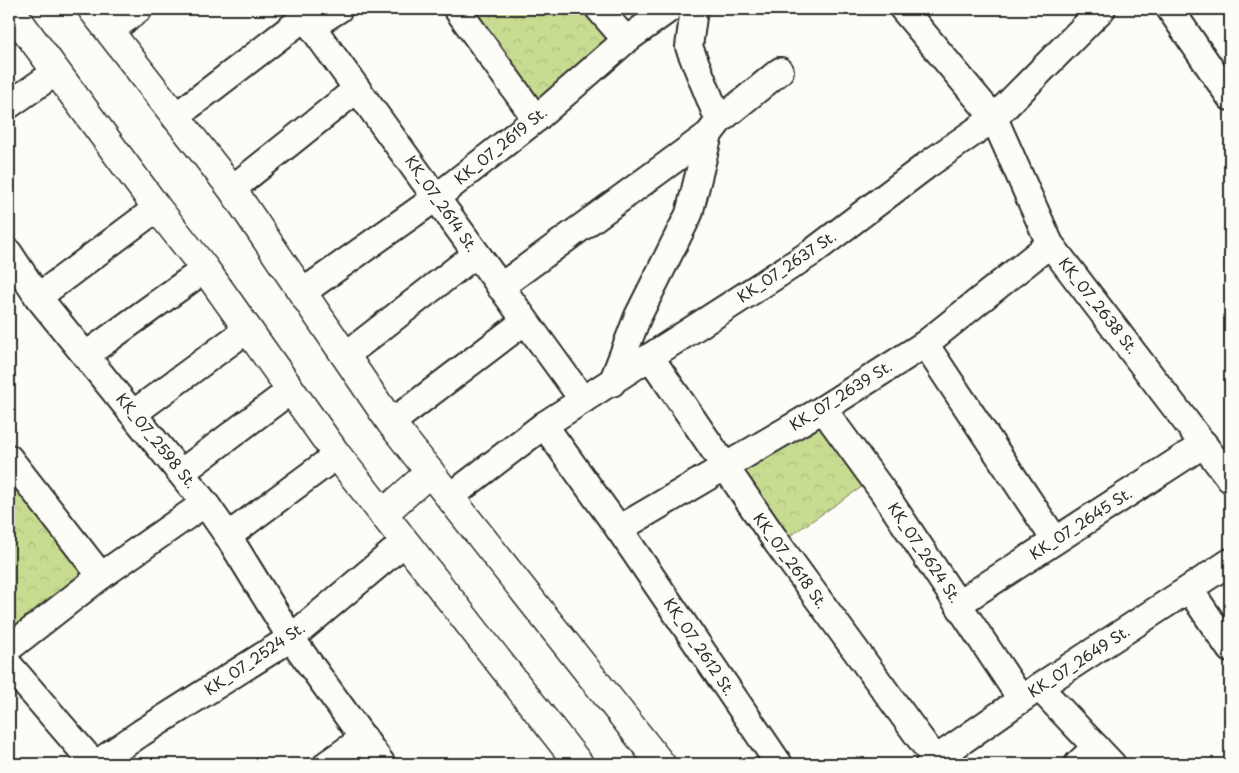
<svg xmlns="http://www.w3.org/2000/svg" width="1239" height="773" font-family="'Playpen Sans',sans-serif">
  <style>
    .park { fill: url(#park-crowns); stroke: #79845e }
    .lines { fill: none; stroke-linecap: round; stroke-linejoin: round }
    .minor-casing { stroke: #2b2b2b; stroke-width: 30 }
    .highway-casing { stroke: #2b2b2b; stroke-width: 31 }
    .minor { stroke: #fdfcf7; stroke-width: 26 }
    .highway { stroke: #fdfcf7; stroke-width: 28 }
    .labels { text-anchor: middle; stroke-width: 4; stroke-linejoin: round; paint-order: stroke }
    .street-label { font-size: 15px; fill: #2b2b2b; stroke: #fdfcf7 }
  </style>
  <defs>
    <pattern id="park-crowns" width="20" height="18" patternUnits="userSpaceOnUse" patternTransform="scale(1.25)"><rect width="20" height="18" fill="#c7dc91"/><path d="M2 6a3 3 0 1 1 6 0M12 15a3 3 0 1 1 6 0" fill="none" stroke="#abbd7d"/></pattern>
  </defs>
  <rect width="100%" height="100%" fill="#fdfcf7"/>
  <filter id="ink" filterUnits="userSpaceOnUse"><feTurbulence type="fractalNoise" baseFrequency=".02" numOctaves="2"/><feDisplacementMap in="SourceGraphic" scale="10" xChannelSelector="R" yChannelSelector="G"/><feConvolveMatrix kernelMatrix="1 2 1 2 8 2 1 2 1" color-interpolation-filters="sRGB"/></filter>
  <g filter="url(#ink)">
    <g class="park">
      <polygon points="457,9 599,9 626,40 536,119"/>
      <polygon points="823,409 872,480 778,544 724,467"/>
      <polygon points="9,458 101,576 9,648"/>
    </g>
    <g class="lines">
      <g class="minor-casing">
        <g id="minor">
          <polyline points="299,9 583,400"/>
          <polyline points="457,9 536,119"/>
          <polyline points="599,9 626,40"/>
          <polyline points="903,9 994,118 1050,244 1230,479"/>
          <polyline points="1170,9 1230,97"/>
          <polyline points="312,26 339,9"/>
          <polyline points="110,31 139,9"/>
          <polyline points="9,105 56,72"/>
          <polyline points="175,117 305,17"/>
          <polyline points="719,121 780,71"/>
          <polyline points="232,189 357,89"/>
          <polyline points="9,253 38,297 205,503 228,536 291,638 382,764"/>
          <polyline points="500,287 709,134 719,121 689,47 694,9"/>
          <polyline points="303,292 437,197 536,119 626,40 669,9"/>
          <polyline points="38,297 157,208"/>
          <polyline points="925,344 1055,540"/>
          <polyline points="86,355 205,269"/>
          <polyline points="346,355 476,254"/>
          <polyline points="651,358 778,544 935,759"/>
          <polyline points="612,383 638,316 689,214 709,134"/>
          <polyline points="823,409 884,493 1021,699"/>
          <polyline points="134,413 248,329"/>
          <polyline points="391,423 525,321"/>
          <polyline points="544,425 619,529 779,764"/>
          <polyline points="9,458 101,576"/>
          <polyline points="182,472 291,390"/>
          <polyline points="450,497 544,425 811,253 927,165 994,118 1102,9"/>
          <polyline points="619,529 823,409 925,344 1050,244"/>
          <polyline points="228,536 337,455"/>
          <polyline points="1190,590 1230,649"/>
          <polyline points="958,604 1204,444"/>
          <polyline points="9,648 101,576 205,503"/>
          <polyline points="9,665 94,764"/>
          <polyline points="1039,687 1112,764"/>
          <polyline points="96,764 141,733 291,638 405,542"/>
          <polyline points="327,764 364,738"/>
          <polyline points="929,764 1039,687 1230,562"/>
          <polyline points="1078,764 1096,747"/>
        </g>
      </g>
      <g class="highway-casing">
        <g id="highway">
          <polyline points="10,9 157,208 205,269 337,455 579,764"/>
          <polyline points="92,9 232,189 391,423 661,764"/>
          <polyline points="383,514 430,472"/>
        </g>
      </g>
      <use href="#minor" class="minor"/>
      <use href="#highway" class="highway"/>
    </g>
  </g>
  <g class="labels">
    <g class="street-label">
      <text transform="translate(501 146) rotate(-39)" y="5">KK_07_2619 St.</text>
      <text transform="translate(441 204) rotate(55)" y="5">KK_07_2614 St.</text>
      <text transform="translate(787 267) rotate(-34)" y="5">KK_07_2637 St.</text>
      <text transform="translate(1098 306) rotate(52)" y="5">KK_07_2638 St.</text>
      <text transform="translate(841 396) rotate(-32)" y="5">KK_07_2639 St.</text>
      <text transform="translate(156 441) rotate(51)" y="5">KK_07_2598 St.</text>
      <text transform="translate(1081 524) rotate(-33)" y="5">KK_07_2645 St.</text>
      <text transform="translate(924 553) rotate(56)" y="5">KK_07_2624 St.</text>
      <text transform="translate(790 561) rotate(54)" y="5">KK_07_2618 St.</text>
      <text transform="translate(699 647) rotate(56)" y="5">KK_07_2612 St.</text>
      <text transform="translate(255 659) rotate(-34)" y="5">KK_07_2524 St.</text>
      <text transform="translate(1079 662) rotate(-33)" y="5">KK_07_2649 St.</text>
    </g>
  </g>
  <rect width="1239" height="773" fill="none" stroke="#fdfcf7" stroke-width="30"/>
  <rect x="15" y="15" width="1209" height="743" fill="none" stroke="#2b2b2b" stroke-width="2" filter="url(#ink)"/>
</svg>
